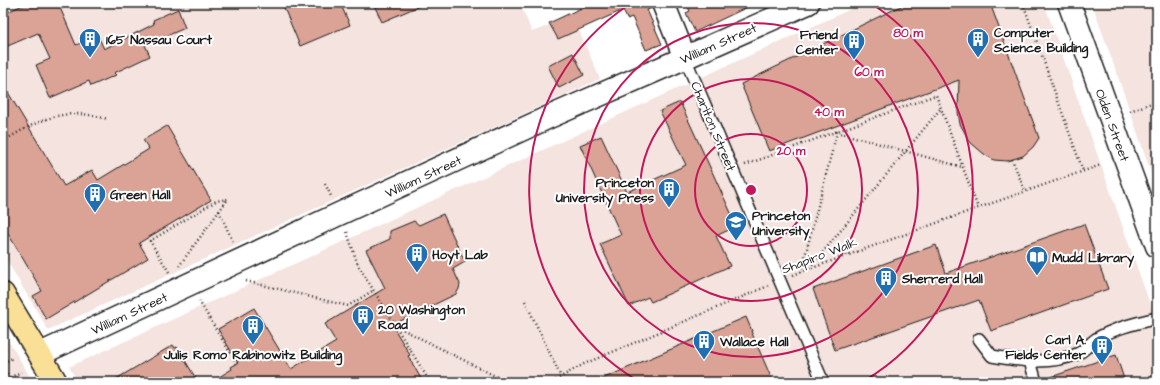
<svg xmlns="http://www.w3.org/2000/svg" width="1160" height="385" font-family="'Architects Daughter',sans-serif">
  <style>
    .built { fill: #f4e3df }
    .building { fill: #dba395; stroke: #1c1c1c }
    .lines { fill: none; stroke-linecap: round; stroke-linejoin: round }
    .service-casing { stroke: #1c1c1c; stroke-width: 14 }
    .minor-casing { stroke: #1c1c1c; stroke-width: 25 }
    .primary-casing { stroke: #1c1c1c; stroke-width: 25 }
    .path { stroke: #1c1c1c; stroke-width: 2.5; stroke-dasharray: 1 3; stroke-linecap: butt }
    .service { stroke: #fff; stroke-width: 11 }
    .minor { stroke: #fff; stroke-width: 22 }
    .primary { stroke: #fadf96; stroke-width: 22 }
    .ring { fill: none; stroke: #c2185b; stroke-width: 2 }
    .labels { text-anchor: middle; stroke-width: 4; stroke-linejoin: round; paint-order: stroke }
    .poi-label { font-size: 13px; font-weight: bold; fill: #1c1c1c; stroke: #fff; text-anchor: start }
    .street-label { font-size: 13px; fill: #1c1c1c; stroke: #fff }
    .centre { fill: #c2185b; stroke: #fff; stroke-width: 2 }
    .ring-label { font-size: 12px; text-anchor: middle; font-weight: bold; fill: #c2185b; stroke: #fff; stroke-width: 4; stroke-linejoin: round; paint-order: stroke }
  </style>
  <rect width="100%" height="100%" fill="#fff"/>
  <filter id="ink" filterUnits="userSpaceOnUse"><feTurbulence type="fractalNoise" baseFrequency=".025" numOctaves="2"/><feDisplacementMap in="SourceGraphic" scale="8" xChannelSelector="R" yChannelSelector="G"/><feConvolveMatrix kernelMatrix="1 2 1 2 8 2 1 2 1" color-interpolation-filters="sRGB"/></filter>
  <g filter="url(#ink)">
    <g class="built">
      <polygon points="25,3 520,3 532,32 573,16 600,79 48,330 3,254 3,13"/>
      <polygon points="864,3 1044,3 1157,324 1157,382 1024,382 1022,378 1011,382 78,382 69,367"/>
      <polygon points="1092,3 1157,3 1157,190 1130,111"/>
      <polygon points="3,333 11,345 33,382 3,382"/>
    </g>
    <g class="building">
      <polygon points="27,3 58,3 76,45 98,36 104,49 154,24 153,20 178,9 185,28 145,45 150,56 114,73 116,75 91,86 89,81 50,98 36,65 50,59 38,33 3,48 3,14"/>
      <polygon points="282,3 340,3 350,25 300,46"/>
      <polygon points="373,3 426,3 382,22"/>
      <polygon points="592,3 651,3 652,8 647,10 662,44 646,50 632,17 627,19 623,10 558,39 549,23"/>
      <polygon points="686,3 756,3 695,32 686,13 690,11"/>
      <polygon points="907,3 990,3 1039,138 1033,147 1023,156 1007,161 994,160 984,154 970,142 960,124 958,112 959,80 769,151 741,84"/>
      <polygon points="573,53 584,75 559,88 548,66"/>
      <polygon points="3,84 64,186 92,170 98,180 149,149 143,140 167,126 211,200 139,243 148,258 46,319 33,296 42,291 3,225"/>
      <polygon points="680,102 737,226 716,236 730,266 651,302 648,297 629,306 600,244 621,235 580,145 601,136 627,192 686,165 660,111"/>
      <polygon points="443,214 465,262 453,269 460,284 459,289 456,294 392,325 410,355 408,356 423,382 211,382 232,369 231,367 238,363 218,329 254,308 291,369 336,342 325,324 385,288 366,250 390,239 390,231 414,221 419,225"/>
      <polygon points="1084,224 1108,289 991,331 979,300 835,350 813,289 936,245 946,273"/>
      <polygon points="746,317 752,331 751,331 773,382 595,382"/>
      <polygon points="173,345 175,348 177,347 198,382 111,382"/>
      <polygon points="1116,355 1125,382 1045,382 1045,379"/>
    </g>
    <g class="lines">
      <g class="service-casing">
        <g id="service">
          <polyline points="685,58 823,382"/>
          <path d="M979,339L992,356C1020,361 1050,365 1077,354C1084,351 1090,343 1096,339C1114,328 1137,323 1157,318"/>
          <polyline points="1030,361 1036,382"/>
        </g>
      </g>
      <g class="minor-casing">
        <g id="minor">
          <polyline points="663,3 685,58"/>
          <polyline points="1069,3 1157,246"/>
          <polyline points="40,354 339,214 547,118 673,63 808,3"/>
        </g>
      </g>
      <g class="primary-casing">
        <polyline id="primary" points="3,294 56,382"/>
      </g>
      <g class="path">
        <polyline points="1023,3 1083,171"/>
        <polyline points="1130,111 1157,101"/>
        <path d="M3,141C26,128 50,113 78,114C88,114 98,117 108,119"/>
        <polyline points="1012,159 1025,191"/>
        <polyline points="745,165 936,95 978,208"/>
        <polyline points="325,184 331,196"/>
        <polyline points="219,211 233,242"/>
        <polyline points="347,232 358,265 430,382"/>
        <polyline points="810,268 941,108"/>
        <polyline points="169,272 150,241 216,201 228,199 179,266"/>
        <polyline points="801,272 837,132 962,167"/>
        <polyline points="793,275 978,208 1101,165"/>
        <polyline points="246,281 348,306 374,290"/>
        <polyline points="199,301 237,364"/>
        <polyline points="525,301 561,377"/>
        <polyline points="396,326 507,382"/>
        <polyline points="3,362 13,358"/>
        <polyline points="3,367 9,379 9,382"/>
        <polyline points="3,381 21,372"/>
        <polyline points="552,382 584,364 768,286"/>
      </g>
      <use href="#service" class="service"/>
      <use href="#minor" class="minor"/>
      <use href="#primary" class="primary"/>
    </g>
  </g>
  <g class="ring">
    <circle cx="751" cy="190" r="56"/>
    <circle cx="751" cy="190" r="111"/>
    <circle cx="751" cy="190" r="167"/>
    <path d="M638 381A222 222 0 0 1 630 4M872 4A222 222 0 0 1 864 381"/>
  </g>
  <defs>
    <g id="building-pin" transform="scale(1.15)"><path d="M0 17L-7.5 6A9.5 9.5 0 1 1 7.5 6Z" fill="#1f6fb2" stroke="#fff"/><path d="M-4-6H4V6H1V3H-1V6H-4ZM-2.5-4.3h1.7v1.8h-1.7ZM.8-4.3h1.7v1.8H.8ZM-2.5-1h1.7V.8h-1.7ZM.8-1h1.7V.8H.8Z" fill="#fff"/></g>
    <g id="university-pin" transform="scale(1.15)"><path d="M0 17L-7.5 6A9.5 9.5 0 1 1 7.5 6Z" fill="#1f6fb2" stroke="#fff"/><path d="M0-5L7-2L0 1L-7-2ZM-4 1L0 2.5L4 1V4Q0 6-4 4Z" fill="#fff"/></g>
    <g id="library-pin" transform="scale(1.15)"><path d="M0 17L-7.5 6A9.5 9.5 0 1 1 7.5 6Z" fill="#1f6fb2" stroke="#fff"/><path d="M-6-4Q-3-5.5-.7-3.5V5Q-3 3-6 4ZM6-4Q3-5.5 .7-3.5V5Q3 3 6 4Z" fill="#fff"/></g>
  </defs>
  <g fill-rule="evenodd">
    <use href="#building-pin" x="90" y="39"/>
    <use href="#building-pin" x="978" y="39"/>
    <use href="#building-pin" x="854" y="41"/>
    <use href="#building-pin" x="669" y="189"/>
    <use href="#building-pin" x="95" y="194"/>
    <use href="#university-pin" x="736" y="222"/>
    <use href="#building-pin" x="417" y="254"/>
    <use href="#library-pin" x="1037" y="257"/>
    <use href="#building-pin" x="886" y="278"/>
    <use href="#building-pin" x="363" y="316"/>
    <use href="#building-pin" x="253" y="326"/>
    <use href="#building-pin" x="704" y="341"/>
    <use href="#building-pin" x="1102" y="346"/>
  </g>
  <g class="labels">
    <g class="poi-label">
      <text x="994" y="37">Computer<tspan x="994" dy="15">Science Building</tspan></text>
      <text x="838" y="39" text-anchor="end">Friend<tspan x="838" dy="15">Center</tspan></text>
      <text x="106" y="44">165 Nassau Court</text>
      <text x="654" y="187" text-anchor="end">Princeton<tspan x="654" dy="15">University Press</tspan></text>
      <text x="110" y="199">Green Hall</text>
      <text x="752" y="220">Princeton<tspan x="752" dy="15">University</tspan></text>
      <text x="432" y="259">Hoyt Lab</text>
      <text x="1052" y="262">Mudd Library</text>
      <text x="902" y="283">Sherrerd Hall</text>
      <text x="378" y="314">20 Washington<tspan x="378" dy="15">Road</tspan></text>
      <text x="1086" y="344" text-anchor="end">Carl A.<tspan x="1086" dy="15">Fields Center</tspan></text>
      <text x="720" y="346">Wallace Hall</text>
      <text x="253" y="359" text-anchor="middle">Julis Romo Rabinowitz Building</text>
    </g>
    <g class="street-label">
      <text transform="translate(718 43) rotate(-24)" y="5">William Street</text>
      <text transform="translate(1113 125) rotate(70)" y="5">Olden Street</text>
      <text transform="translate(714 126) rotate(67)" y="5">Charlton Street</text>
      <text transform="translate(423 176) rotate(-25)" y="5">William Street</text>
      <text transform="translate(819 255) rotate(-21)" y="5">Shapiro Walk</text>
      <text transform="translate(129 313) rotate(-25)" y="5">William Street</text>
    </g>
  </g>
  <circle cx="751" cy="190" r="6" class="centre"/>
  <g class="ring-label">
    <text x="908" y="37">80 m</text>
    <text x="869" y="76">60 m</text>
    <text x="829" y="116">40 m</text>
    <text x="791" y="155">20 m</text>
  </g>
  <rect width="1160" height="385" fill="none" stroke="#fff" stroke-width="16"/>
  <rect x="8" y="8" width="1144" height="369" fill="none" stroke="#1c1c1c" stroke-width="1.5" filter="url(#ink)"/>
</svg>
